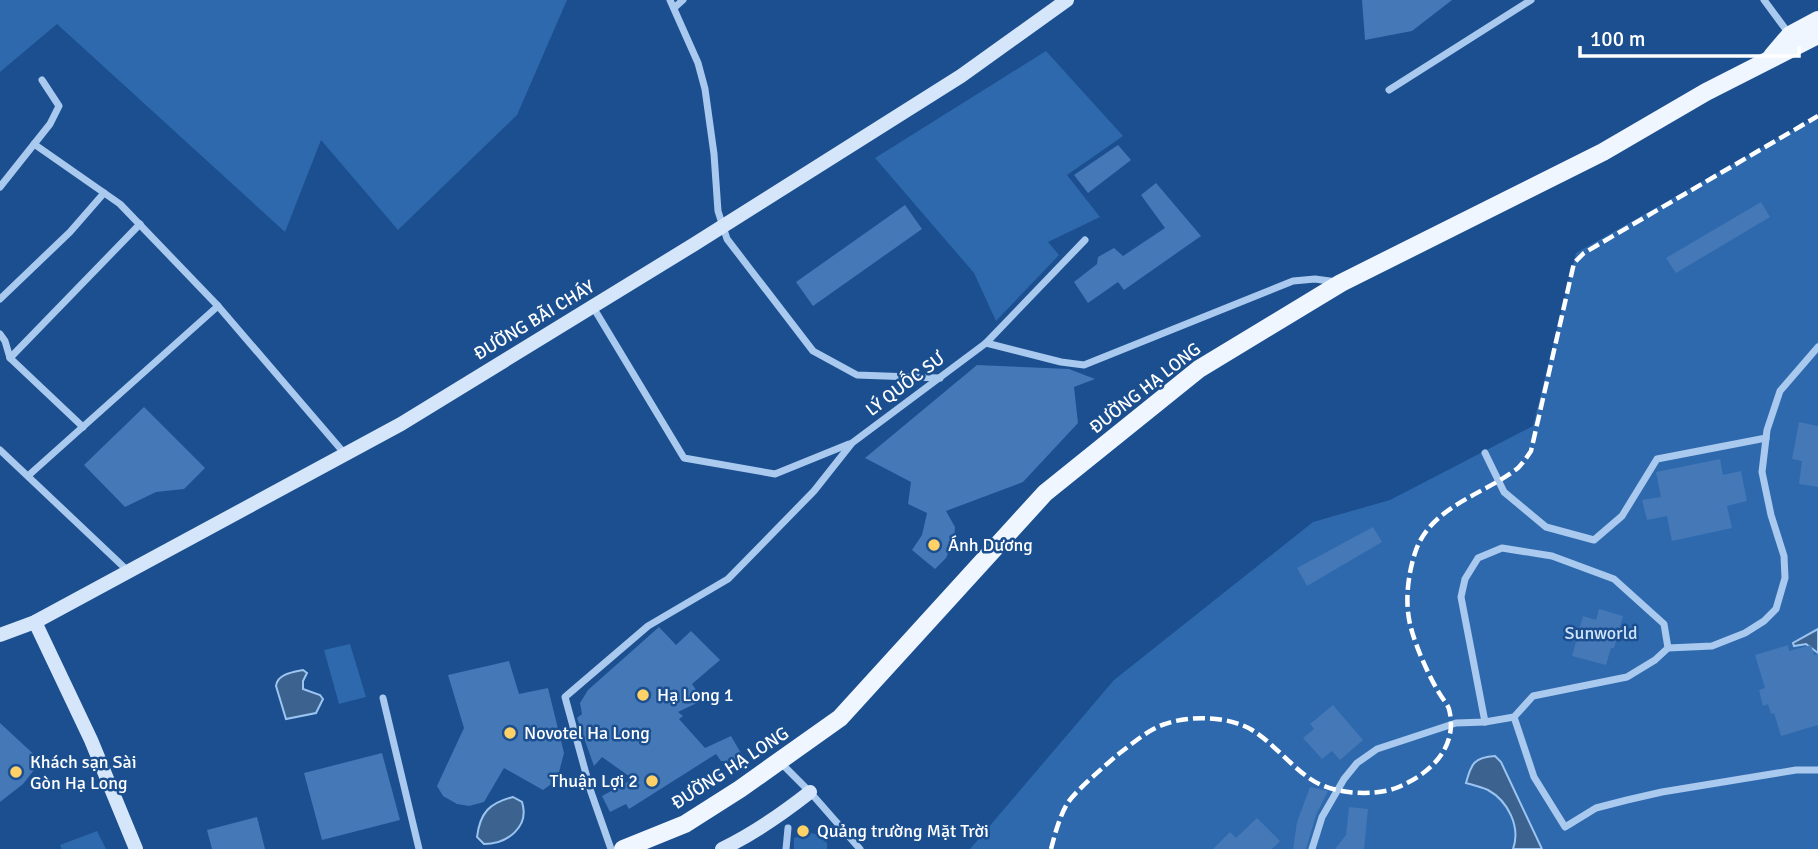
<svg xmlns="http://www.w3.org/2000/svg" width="1818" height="849" font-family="Signika,sans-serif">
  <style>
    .green { fill: #2e69ad }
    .water { fill: #3c6290; stroke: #9cc4f0; stroke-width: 2 }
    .building { fill: #4478b7 }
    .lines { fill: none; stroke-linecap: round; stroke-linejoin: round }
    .street { stroke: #a9c9ee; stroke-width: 7 }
    .secondary { stroke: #d6e6fa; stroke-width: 14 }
    .primary { stroke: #f0f6ff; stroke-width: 18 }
    .rail { stroke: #fff; stroke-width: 4.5; stroke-dasharray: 12 5; stroke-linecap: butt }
    .poi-dot { fill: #ffd166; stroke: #1b4f8f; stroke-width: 2.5 }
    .labels { text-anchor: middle; stroke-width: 5; stroke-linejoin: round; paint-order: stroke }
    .street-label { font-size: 18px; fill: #fff; stroke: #1b4f8f }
    .poi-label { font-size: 18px; fill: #fff; stroke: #1b4f8f; text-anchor: start }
    .park-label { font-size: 18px; fill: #cfe3fa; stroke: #1b4f8f }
  </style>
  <rect width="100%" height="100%" fill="#1b4f8f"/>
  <g class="green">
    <polygon points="0,0 567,0 517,115 398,230 321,140 285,232 57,24 0,72"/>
    <polygon points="1046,51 1123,136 1067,175 1100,217 1048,242 1059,255 996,321 974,273 875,158"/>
    <polygon points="1818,116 1818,849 970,849 1114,680 1313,522 1390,500 1533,426 1576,253"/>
    <polygon points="350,644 366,697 339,704 324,650"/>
    <polygon points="97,831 106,849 62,849 60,845"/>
    <polygon points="811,833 818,835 827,843 827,849 794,849 794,838"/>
  </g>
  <g class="water">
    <polygon points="1818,629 1818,653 1806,644 1794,646 1793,643"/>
    <path d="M303,670L307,673L303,681V689L320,695L323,699L316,713L286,719L276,686C277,674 293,672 303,670Z"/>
    <path d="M1495,756L1501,762L1542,849H1513C1521,827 1508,801 1488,790C1481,787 1473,785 1466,783C1471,764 1474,757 1495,756Z"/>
    <path d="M513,797L522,802C530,827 507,844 484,844L477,837C480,813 489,803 513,797Z"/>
  </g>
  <g class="building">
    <polygon points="1362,0 1452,0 1412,31 1365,40"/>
    <polygon points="1118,145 1131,160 1088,193 1074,175"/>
    <polygon points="1156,183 1201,236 1124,290 1118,282 1088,303 1074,282 1097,264 1098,257 1114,248 1123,256 1165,228 1141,195"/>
    <polygon points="1761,202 1770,217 1676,273 1666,258"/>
    <polygon points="905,205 922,229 813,306 796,282"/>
    <polygon points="977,365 1069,369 1095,379 1074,387 1078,423 1023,482 946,511 955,527 954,540 946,558 935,569 912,550 922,535 927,513 908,504 911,482 865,458"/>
    <polygon points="144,407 205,468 184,489 156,492 125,507 84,465"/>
    <polygon points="1799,422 1818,426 1818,487 1799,484 1802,461 1792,459"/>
    <polygon points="1720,459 1723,475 1741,471 1747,501 1727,506 1732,528 1672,541 1667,516 1647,520 1642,500 1661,497 1656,472"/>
    <polygon points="1373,527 1382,542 1307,586 1297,568"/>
    <polygon points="1599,609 1623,616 1614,648 1611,648 1606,665 1572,656 1583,616 1596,620"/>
    <polygon points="659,627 676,645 691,631 720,660 692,684 703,700 678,712 683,716 679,719 705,748 731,736 742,755 737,762 721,761 716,754 629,809 626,804 610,812 602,796 633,779 602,757 594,766 577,718 582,714 580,703 588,690"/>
    <polygon points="1788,645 1789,651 1811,645 1814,655 1818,654 1818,725 1781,736 1774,713 1771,714 1768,704 1763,706 1759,690 1765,688 1755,655"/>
    <polygon points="509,661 519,694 548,688 564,753 557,780 543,790 504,768 484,802 469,806 457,804 443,796 437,786 464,728 448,675"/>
    <polygon points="1333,705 1363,740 1340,760 1332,751 1322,759 1303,738 1314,729 1310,724"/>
    <polygon points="0,723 41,761 23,784 0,802"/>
    <polygon points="382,753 400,820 322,840 304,773"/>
    <polygon points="1310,787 1328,791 1316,815 1306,849 1293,849 1297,822"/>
    <polygon points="1349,807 1368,809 1364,849 1335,849 1346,835"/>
    <polygon points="257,817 265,849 212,849 207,830"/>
    <polygon points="1257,818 1280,841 1272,849 1213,849 1230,832 1236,838"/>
  </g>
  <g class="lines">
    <g class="street">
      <polyline points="670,0 698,63 705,89 714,154 718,211 727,239 813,351 857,375 940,378"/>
      <polyline points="1764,0 1790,35"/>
      <polyline points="674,8 683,0"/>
      <polyline points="1389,90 1531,0"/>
      <polyline points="34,144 120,204 218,306 345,454"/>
      <polyline points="0,187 50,124 59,106 42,80"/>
      <polyline points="0,299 70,232 104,193"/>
      <polyline points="593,307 684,458 775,474 849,444"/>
      <polyline points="0,334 5,341 10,358 83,427"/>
      <polyline points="986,343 1085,240"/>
      <polyline points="10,358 140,224"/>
      <polyline points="0,450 128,571"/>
      <polyline points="1485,453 1504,492 1546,527 1594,540 1622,516 1657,459 1766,438"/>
      <polyline points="29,475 218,306"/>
      <polyline points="383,698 419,849"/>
      <polyline points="1514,717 1534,777 1565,827 1596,808 1627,800 1662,792 1796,770 1818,770"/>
      <polyline points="1485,722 1461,597 1465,579 1478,558 1502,548 1552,556 1614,579 1664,624 1668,648"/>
      <polyline points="780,762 810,792 860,849"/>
      <polyline points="611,849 591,792 565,697 648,626 728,579 814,491 852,443 986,343 1061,362 1084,365 1293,281 1315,279 1337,282"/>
      <polyline points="786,849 788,828"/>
      <polyline points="1312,849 1322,817 1344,779 1357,763 1377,749 1456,723 1485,722 1514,717 1533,696 1627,677 1655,660 1668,648 1712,646 1745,633 1764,621 1776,609 1785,578 1784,556 1771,515 1762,472 1767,430 1780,391 1818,347"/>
    </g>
    <g class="secondary">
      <polyline points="35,622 91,740 136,849"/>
      <polyline points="0,635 35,622 401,424 693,245 961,76 1067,0"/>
      <path d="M722,849C755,833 782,814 810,792"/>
    </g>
    <g class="primary">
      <polyline points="1772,56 1790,35 1818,20"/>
      <polyline points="623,849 685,824 740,789 840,718 1045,493 1199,369 1341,283 1603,152 1706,92 1818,35"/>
    </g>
    <path class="rail" d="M1051,849C1055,834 1059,818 1067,804C1074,792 1105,766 1116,756C1131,745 1147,730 1165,724C1190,715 1229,716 1252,730C1273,743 1289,764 1309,778C1331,794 1371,797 1396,788C1429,775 1459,748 1449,709C1447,703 1441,697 1438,691C1428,674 1416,647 1411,628C1404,603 1408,573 1416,550C1432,506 1485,494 1518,468C1523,463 1527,457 1531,451L1574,263L1584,253L1818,116"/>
  </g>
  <g class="poi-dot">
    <circle cx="934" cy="545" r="7"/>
    <circle cx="643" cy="695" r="7"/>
    <circle cx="510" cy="733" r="7"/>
    <circle cx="16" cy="772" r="7"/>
    <circle cx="652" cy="781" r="7"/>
    <circle cx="803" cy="831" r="7"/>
  </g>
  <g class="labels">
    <g class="street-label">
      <text transform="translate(534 320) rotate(-31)" y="6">ĐƯỜNG BÃI CHÁY</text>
      <text transform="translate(905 384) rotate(-37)" y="6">LÝ QUỐC SƯ</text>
      <text transform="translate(1145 388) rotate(-38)" y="6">ĐƯỜNG HẠ LONG</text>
      <text transform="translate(730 768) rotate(-33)" y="6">ĐƯỜNG HẠ LONG</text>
    </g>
    <g class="poi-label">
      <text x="948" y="551">Ánh Dương</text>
      <text x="657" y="701">Hạ Long 1</text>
      <text x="524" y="739">Novotel Ha Long</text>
      <text x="30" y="768">Khách sạn Sài<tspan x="30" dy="21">Gòn Hạ Long</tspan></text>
      <text x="638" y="787" text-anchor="end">Thuận Lợi 2</text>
      <text x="817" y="837">Quảng trường Mặt Trời</text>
    </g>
    <g class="park-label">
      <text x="1601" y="639">Sunworld</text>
    </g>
  </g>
  <path d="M1580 46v10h219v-10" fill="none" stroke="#ffffff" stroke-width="3.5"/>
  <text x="1590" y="46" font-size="21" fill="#ffffff" stroke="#1b4f8f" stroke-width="5" paint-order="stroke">100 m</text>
</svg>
